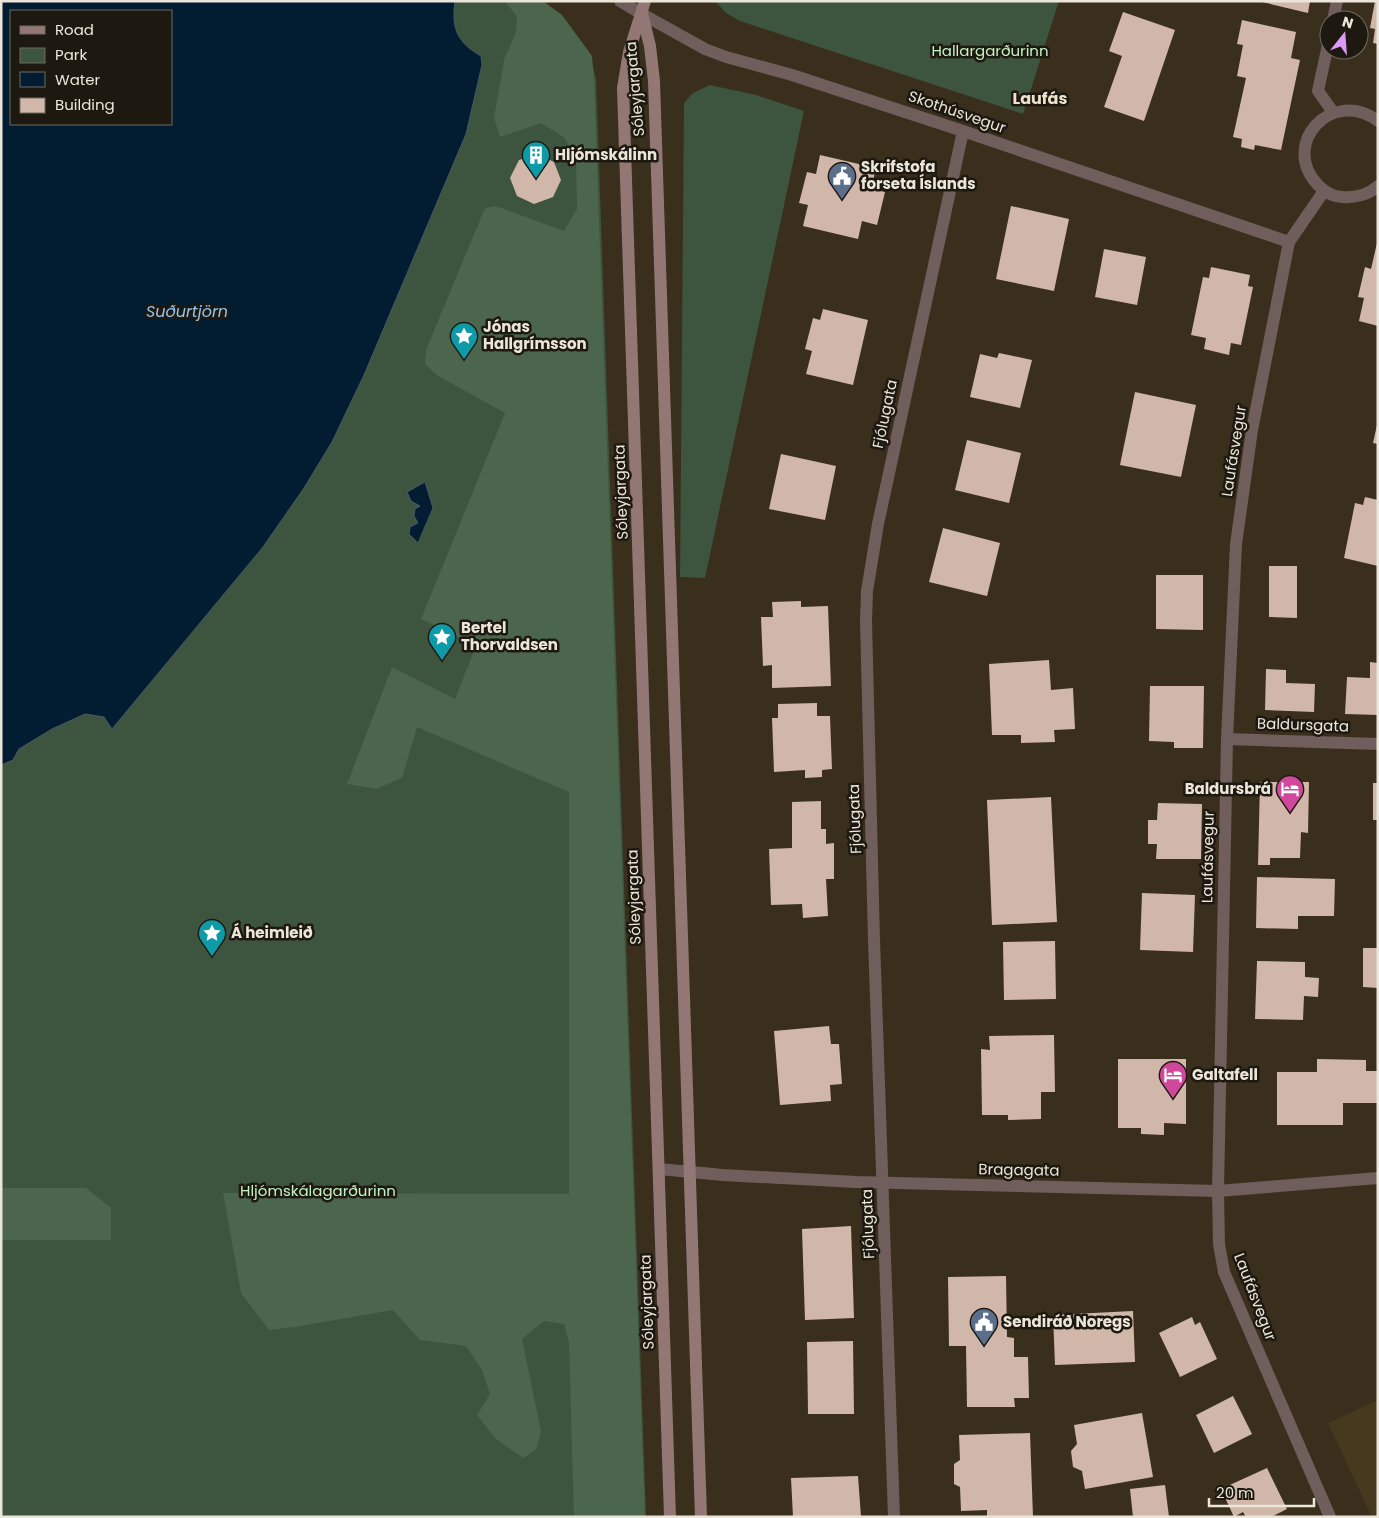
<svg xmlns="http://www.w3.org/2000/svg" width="1379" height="1518" font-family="Poppins,sans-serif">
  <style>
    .built { fill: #46391e }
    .green { fill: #3d543e; fill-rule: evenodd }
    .forest { fill: #4b664c }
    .water { fill: #021d32; stroke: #485964; fill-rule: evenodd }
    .building { fill: #d0b7aa }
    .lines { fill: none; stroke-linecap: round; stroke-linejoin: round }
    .minor { stroke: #705e5c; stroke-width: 12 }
    .tertiary { stroke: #705e5c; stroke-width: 12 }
    .secondary { stroke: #937774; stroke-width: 12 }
    .labels { text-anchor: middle; stroke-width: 5; stroke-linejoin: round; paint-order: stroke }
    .park-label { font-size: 15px; fill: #c2f3c3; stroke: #1d1810 }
    .street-label { font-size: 15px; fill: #ece6da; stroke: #1d1810 }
    .poi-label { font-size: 15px; font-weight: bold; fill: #ece6da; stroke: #1d1810; text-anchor: start }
    .neighbourhood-label { font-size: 16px; font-weight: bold; fill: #eee1c9; stroke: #1d1810 }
    .water-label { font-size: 16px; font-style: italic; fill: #92c5f0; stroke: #1d1810 }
  </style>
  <rect width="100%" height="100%" fill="#392f1c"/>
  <polygon class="built" points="1378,1400 1378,1517 1372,1517 1328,1423"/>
  <g class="green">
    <path d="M1,1H541L590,56L596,79L646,1517H1ZM11,11H171V124H11Z"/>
    <polygon points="715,1 1059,1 1023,114 740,21 726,13"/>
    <polygon points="710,85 756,95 804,111 705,578 680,577 684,103 693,93"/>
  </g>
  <g class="forest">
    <polygon points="505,1 543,1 562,15 592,56 594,79 645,1517 574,1517 569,1343 564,1324 544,1321 522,1339 541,1431 536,1450 523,1458 495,1438 477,1415 490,1394 482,1370 466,1346 420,1340 393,1310 295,1327 269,1330 241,1293 223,1193 569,1194 569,792 417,727 402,778 376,789 347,784 392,667 455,699 476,646 421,619 505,413 438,376 425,364 426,350 485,208 496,206 564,231 577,209 576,160 565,138 541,123 500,137 494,118 504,60 516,32 517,17"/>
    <polygon points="1,1188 86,1188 111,1208 111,1240 1,1240"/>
  </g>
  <g class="water">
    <path d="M1,1H454L455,2C451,29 458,43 481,56L482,65L466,134L364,375L332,442L304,488L263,547L112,729L104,717L85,714L52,729L19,749L13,760L1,765ZM11,11H171V124H11Z"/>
    <polygon points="425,482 433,508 418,543 409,534 410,527 418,523 414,516 415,509 420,506 411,501 407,492"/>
  </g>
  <g class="building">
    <polygon points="1258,1 1310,1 1308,13"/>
    <polygon points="1375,1 1378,1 1378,44 1373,43 1375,29 1370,28"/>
    <polygon points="1123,12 1175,30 1144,121 1104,107 1122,56 1109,51"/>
    <polygon points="1242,20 1296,32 1291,58 1300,60 1281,150 1255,145 1254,150 1241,147 1242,139 1233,137 1246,78 1237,76 1243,45 1237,44"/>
    <polygon points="537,154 554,162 561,180 553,197 534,204 517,196 510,178 519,160"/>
    <polygon points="820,155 876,168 871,189 885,192 877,225 862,221 858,239 803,226 808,205 799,203 807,172 816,174"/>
    <polygon points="1011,206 1069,219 1054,291 996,279"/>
    <polygon points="1377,243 1378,243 1378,326 1359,321 1364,298 1358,297 1365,267 1371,269"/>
    <polygon points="1104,249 1146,257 1137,305 1095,297"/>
    <polygon points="1211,267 1250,275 1248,286 1253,287 1241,345 1231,343 1229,355 1204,349 1206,338 1191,335 1203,277 1209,278"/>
    <polygon points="823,309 868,320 853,385 806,374 812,351 805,349 813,318 820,320"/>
    <polygon points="999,353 1032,360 1020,408 970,397 980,354 997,358"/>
    <polygon points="1135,392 1196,405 1181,477 1120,465"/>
    <polygon points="1377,425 1378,425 1378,444 1373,443"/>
    <polygon points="967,440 1021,453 1009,503 955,490"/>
    <polygon points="781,454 836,466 825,520 769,509"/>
    <polygon points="1365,497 1378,500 1378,566 1344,558 1355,503 1363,505"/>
    <polygon points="943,528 1000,543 987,596 929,582"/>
    <polygon points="1269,566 1297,566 1297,618 1269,617"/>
    <polygon points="1156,575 1203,575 1203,630 1156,629"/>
    <polygon points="801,601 801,607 828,606 831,686 772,688 772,665 763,666 761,617 773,617 772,602"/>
    <polygon points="1049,660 1051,690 1073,688 1075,729 1054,730 1055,742 1021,743 1021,735 992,735 989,664"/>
    <polygon points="1370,662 1378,663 1378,715 1345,714 1347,677 1370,678"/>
    <polygon points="1266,669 1286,670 1286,683 1315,684 1314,712 1265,710"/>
    <polygon points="1150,686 1204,686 1203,748 1174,748 1174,742 1149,741"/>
    <polygon points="817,703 817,716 830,716 832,769 822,770 822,777 805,778 805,770 774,772 772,718 778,718 778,704"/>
    <polygon points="1260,782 1309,782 1308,833 1301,832 1300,858 1270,858 1270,865 1258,865"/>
    <rect x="1373" y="783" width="5" height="37"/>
    <polygon points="1051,797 1057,922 992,925 987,800"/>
    <polygon points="821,801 821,829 826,829 826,844 834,843 834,879 826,879 828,916 803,918 802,904 771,905 769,849 792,848 792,802"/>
    <polygon points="1158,803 1202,804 1201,859 1156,859 1157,844 1148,844 1148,820 1157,820"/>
    <polygon points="1257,877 1335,879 1334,916 1298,916 1298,929 1256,928"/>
    <polygon points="1142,893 1195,895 1193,952 1140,950"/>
    <polygon points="1055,941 1056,999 1004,1000 1003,942"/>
    <polygon points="1363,948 1378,948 1378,988 1363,987"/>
    <polygon points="1257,961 1305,962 1305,977 1319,978 1318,997 1304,996 1303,1020 1255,1019"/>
    <polygon points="829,1026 831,1044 839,1044 842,1084 830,1085 831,1101 780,1105 774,1031"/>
    <polygon points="1054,1035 1055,1092 1041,1092 1041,1119 1008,1120 1008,1115 982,1115 981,1049 990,1050 989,1036"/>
    <polygon points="1118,1059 1186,1059 1186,1124 1164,1123 1164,1135 1141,1134 1141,1128 1118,1128"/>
    <polygon points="1317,1059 1366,1060 1366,1071 1378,1071 1378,1103 1343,1103 1343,1125 1277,1125 1277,1072 1317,1072"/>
    <polygon points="851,1226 854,1318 805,1320 802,1229"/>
    <polygon points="1006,1276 1007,1337 1014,1338 1014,1357 1028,1357 1029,1398 1014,1398 1015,1407 967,1407 966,1346 949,1346 948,1277"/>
    <polygon points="1133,1311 1135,1362 1055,1365 1053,1315"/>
    <polygon points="1192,1317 1195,1325 1200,1322 1217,1359 1180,1377 1159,1333"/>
    <polygon points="853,1341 854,1414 808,1414 807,1342"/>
    <polygon points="1233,1396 1252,1434 1214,1453 1196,1415"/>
    <polygon points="1142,1413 1153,1477 1085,1489 1082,1471 1073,1467 1071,1451 1077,1444 1074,1425"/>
    <polygon points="1030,1433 1033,1517 987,1517 987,1510 961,1511 960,1487 954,1484 954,1464 960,1460 959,1435"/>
    <polygon points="1267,1468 1287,1509 1271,1517 1246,1517 1243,1512 1234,1517 1221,1489"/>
    <polygon points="858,1476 861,1517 793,1517 791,1478"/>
    <polygon points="1165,1485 1169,1517 1133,1517 1130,1489"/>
  </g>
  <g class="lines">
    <g class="minor">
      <polyline points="642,14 705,49 726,57 792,75 963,131 1289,242"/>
      <polyline points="1333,20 1337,1"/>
      <polyline points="1329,40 1318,91 1333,112"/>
      <path d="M1378,121C1332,87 1279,144 1318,185C1324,191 1333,197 1342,197C1354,198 1368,195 1378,186"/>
      <polyline points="1324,191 1289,242 1252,430 1236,544 1227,739 1218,1191 1219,1244 1224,1272 1330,1517"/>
      <polyline points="1227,739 1378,744"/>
      <polyline points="659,1169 723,1175 856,1182 1218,1191 1378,1178"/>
      <polyline points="894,1517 874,940 866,621 867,591 878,524 963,131"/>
    </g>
    <polyline class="tertiary" points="620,1 642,14"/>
    <g class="secondary">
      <polyline points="645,1 629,52 623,88 670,1517"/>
      <polyline points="642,14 650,46 654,81 701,1517"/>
    </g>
  </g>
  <defs>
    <g id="building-pin" transform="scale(1.4375)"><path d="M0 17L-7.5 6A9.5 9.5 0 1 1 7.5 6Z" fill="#0f9aa8" stroke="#1d1810"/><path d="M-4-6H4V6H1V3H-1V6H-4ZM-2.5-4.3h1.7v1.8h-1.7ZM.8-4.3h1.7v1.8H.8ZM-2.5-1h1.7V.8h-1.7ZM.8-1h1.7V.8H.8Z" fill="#fff"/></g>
    <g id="civic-pin" transform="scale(1.4375)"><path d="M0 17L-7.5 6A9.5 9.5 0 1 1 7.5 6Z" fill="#5c6f8a" stroke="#1d1810"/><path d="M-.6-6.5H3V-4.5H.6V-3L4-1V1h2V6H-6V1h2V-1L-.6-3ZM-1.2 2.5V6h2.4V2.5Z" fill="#fff"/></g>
    <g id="sight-pin" transform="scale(1.4375)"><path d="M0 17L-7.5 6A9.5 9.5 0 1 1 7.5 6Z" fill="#0f9aa8" stroke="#1d1810"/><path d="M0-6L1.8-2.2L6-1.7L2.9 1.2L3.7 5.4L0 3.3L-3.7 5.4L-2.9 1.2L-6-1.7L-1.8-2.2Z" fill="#fff"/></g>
    <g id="hotel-pin" transform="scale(1.4375)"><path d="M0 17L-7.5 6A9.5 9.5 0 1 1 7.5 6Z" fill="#d1479c" stroke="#1d1810"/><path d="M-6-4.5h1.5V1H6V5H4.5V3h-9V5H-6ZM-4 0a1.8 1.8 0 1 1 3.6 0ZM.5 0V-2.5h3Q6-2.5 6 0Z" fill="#fff"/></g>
  </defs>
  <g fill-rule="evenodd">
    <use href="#building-pin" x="536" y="155"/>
    <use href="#civic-pin" x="842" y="176"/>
    <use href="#sight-pin" x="464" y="336"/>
    <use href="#sight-pin" x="442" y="637"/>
    <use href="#hotel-pin" x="1290" y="789"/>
    <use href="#sight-pin" x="212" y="933"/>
    <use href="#hotel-pin" x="1173" y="1075"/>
    <use href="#civic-pin" x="984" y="1322"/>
  </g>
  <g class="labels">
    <g class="park-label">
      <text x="990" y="56">Hallargarðurinn</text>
      <text x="318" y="1196">Hljómskálagarðurinn</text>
    </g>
    <g class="street-label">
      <text transform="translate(635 89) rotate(-95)" y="5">Sóleyjargata</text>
      <text transform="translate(957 112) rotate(19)" y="5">Skothúsvegur</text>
      <text transform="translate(885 414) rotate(-78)" y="5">Fjólugata</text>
      <text transform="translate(1234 451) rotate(-81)" y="5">Laufásvegur</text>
      <text transform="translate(621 492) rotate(-92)" y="5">Sóleyjargata</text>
      <text transform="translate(1303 725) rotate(2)" y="5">Baldursgata</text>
      <text transform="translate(855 819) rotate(-92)" y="5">Fjólugata</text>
      <text transform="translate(1208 857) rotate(-89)" y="5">Laufásvegur</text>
      <text transform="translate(634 897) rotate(-92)" y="5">Sóleyjargata</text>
      <text transform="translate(1019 1170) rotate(1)" y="5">Bragagata</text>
      <text transform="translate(868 1224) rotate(-92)" y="5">Fjólugata</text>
      <text transform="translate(1255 1297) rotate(69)" y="5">Laufásvegur</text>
      <text transform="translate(647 1302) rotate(-92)" y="5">Sóleyjargata</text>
    </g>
    <g class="poi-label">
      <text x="555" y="160">Hljómskálinn</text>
      <text x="861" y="172">Skrifstofa<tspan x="861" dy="17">forseta Íslands</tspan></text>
      <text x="483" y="332">Jónas<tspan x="483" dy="17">Hallgrímsson</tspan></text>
      <text x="461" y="633">Bertel<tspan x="461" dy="17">Thorvaldsen</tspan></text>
      <text x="1271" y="794" text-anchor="end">Baldursbrá</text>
      <text x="231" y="938">Á heimleið</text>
      <text x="1192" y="1080">Galtafell</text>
      <text x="1003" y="1327">Sendiráð Noregs</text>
    </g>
    <g class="neighbourhood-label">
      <text x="1040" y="104">Laufás</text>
    </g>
    <g class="water-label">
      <text x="187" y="317">Suðurtjörn</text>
    </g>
  </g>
  <rect width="1379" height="1518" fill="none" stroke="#ece6da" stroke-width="5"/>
  <rect x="10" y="10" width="162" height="115" fill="#1d1810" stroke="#706a61"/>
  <rect x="20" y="26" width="25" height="8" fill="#937774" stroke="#706a61"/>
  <text x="55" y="35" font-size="15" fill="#ece6da">Road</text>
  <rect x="20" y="48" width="25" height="15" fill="#3d543e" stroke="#706a61"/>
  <text x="55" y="60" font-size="15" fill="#ece6da">Park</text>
  <rect x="20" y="72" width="25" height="15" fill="#021d32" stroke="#706a61"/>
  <text x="55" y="85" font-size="15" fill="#ece6da">Water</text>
  <rect x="20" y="98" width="25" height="15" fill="#d0b7aa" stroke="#706a61"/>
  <text x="55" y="110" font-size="15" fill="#ece6da">Building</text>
  <g transform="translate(1344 35) rotate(17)"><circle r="24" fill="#1d1810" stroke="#706a61"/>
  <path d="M0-4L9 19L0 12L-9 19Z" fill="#dc99f5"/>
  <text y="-8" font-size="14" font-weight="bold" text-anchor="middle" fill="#ece6da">N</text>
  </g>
  <path d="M1209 1498v8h105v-8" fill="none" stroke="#ece6da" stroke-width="2.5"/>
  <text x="1216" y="1498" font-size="15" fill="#ece6da" stroke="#1d1810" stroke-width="4" paint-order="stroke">20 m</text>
</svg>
